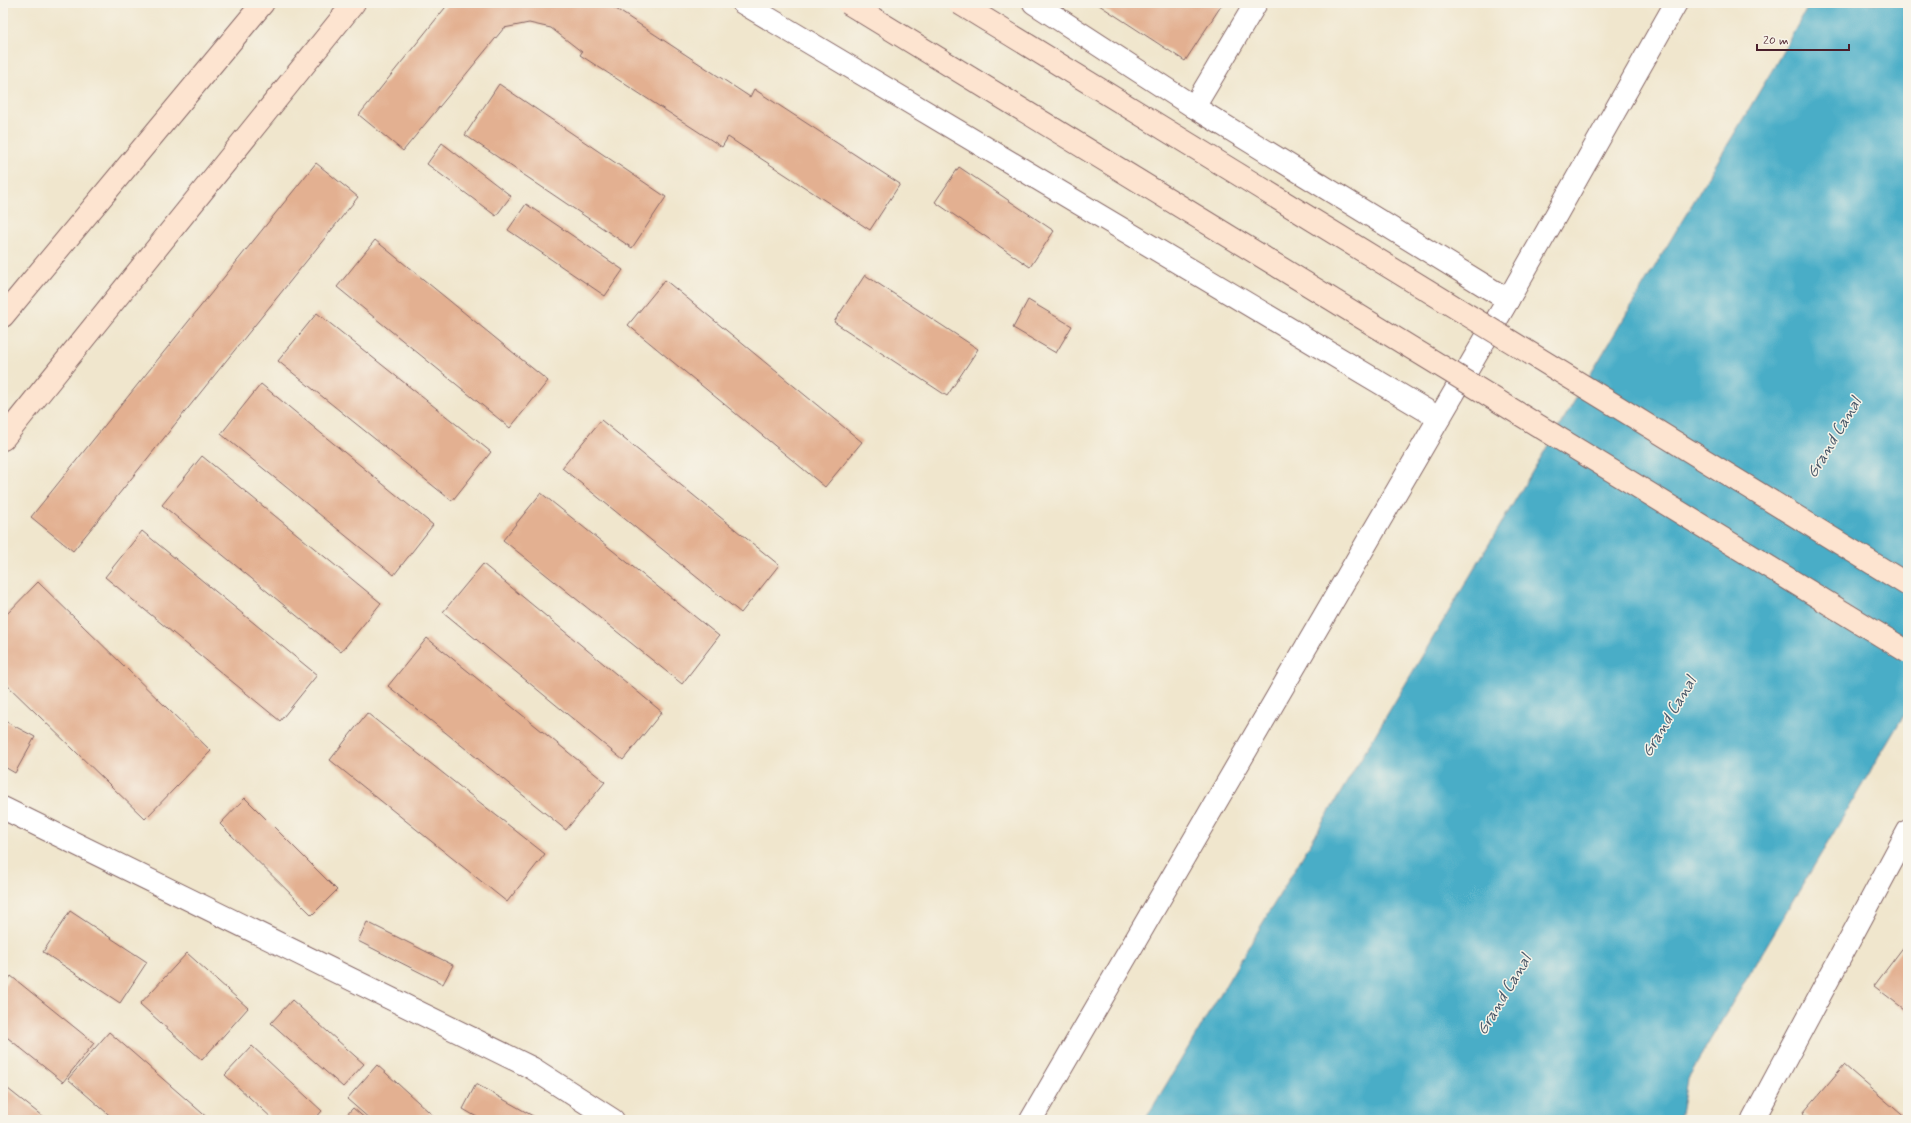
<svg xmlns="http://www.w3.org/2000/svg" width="1911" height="1123" font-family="Mynerve,sans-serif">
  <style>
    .water { fill: #48adc7; stroke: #496679 }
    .building { fill: #e3b091 }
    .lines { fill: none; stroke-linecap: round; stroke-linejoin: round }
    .street-casing { stroke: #846564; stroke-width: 24 }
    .secondary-casing { stroke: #846564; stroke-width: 24 }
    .street { stroke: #fff; stroke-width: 22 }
    .secondary { stroke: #fde4d0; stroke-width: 22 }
    .secondary-bridge-casing { stroke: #846564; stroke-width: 24; stroke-linecap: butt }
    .secondary-bridge { stroke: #fde4d0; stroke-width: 22 }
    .labels { text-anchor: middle; stroke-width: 3; stroke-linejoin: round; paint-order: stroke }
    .water-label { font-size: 16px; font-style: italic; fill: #495869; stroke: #f7f3e8 }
  </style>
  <rect width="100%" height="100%" fill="#f7f3e8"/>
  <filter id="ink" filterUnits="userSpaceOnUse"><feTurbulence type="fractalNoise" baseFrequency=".025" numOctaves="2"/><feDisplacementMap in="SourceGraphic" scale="8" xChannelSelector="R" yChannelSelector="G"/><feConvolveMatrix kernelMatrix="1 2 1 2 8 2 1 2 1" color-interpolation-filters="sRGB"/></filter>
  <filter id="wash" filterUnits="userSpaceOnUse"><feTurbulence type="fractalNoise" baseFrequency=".012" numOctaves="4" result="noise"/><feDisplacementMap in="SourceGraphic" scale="16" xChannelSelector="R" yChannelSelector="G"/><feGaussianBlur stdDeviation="0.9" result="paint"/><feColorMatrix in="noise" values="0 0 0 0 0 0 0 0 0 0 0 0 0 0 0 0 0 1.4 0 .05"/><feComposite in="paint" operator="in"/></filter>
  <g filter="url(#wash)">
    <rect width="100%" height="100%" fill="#f0e6cd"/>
    <polygon class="water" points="1810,3 1908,3 1908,708 1687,1079 1680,1120 1145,1120 1774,67"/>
    <g id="blocks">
      <g class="building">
        <polygon points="449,3 615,3 613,7 750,97 754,89 900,184 870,230 728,137 722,147 580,55 582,52 551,28 529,23 504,28 403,151 359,115"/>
        <polygon points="1096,3 1223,3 1185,61"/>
        <polygon points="499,84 666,197 632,248 465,135"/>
        <polygon points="442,143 511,196 496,216 427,164"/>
        <polygon points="316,163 358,197 73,551 31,517"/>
        <polygon points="959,167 1054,231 1030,267 935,202"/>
        <polygon points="526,204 623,270 605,296 508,230"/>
        <polygon points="375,240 548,381 510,428 337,287"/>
        <polygon points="865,275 978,349 947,396 834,322"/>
        <polygon points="665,280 862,442 825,487 628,325"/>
        <polygon points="1028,300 1072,326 1056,353 1013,328"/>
        <polygon points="317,313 491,452 452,501 278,361"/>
        <polygon points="261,384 433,525 394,575 221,434"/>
        <polygon points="601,420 779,565 741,613 562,468"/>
        <polygon points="202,456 381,603 341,652 162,505"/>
        <polygon points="541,493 719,636 682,684 503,540"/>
        <polygon points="142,531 317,675 280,721 105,577"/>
        <polygon points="483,564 662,712 623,760 443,612"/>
        <polygon points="38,582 211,751 145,819 3,681 3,618"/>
        <polygon points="427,638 605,782 566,830 388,686"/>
        <polygon points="367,713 545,854 507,902 330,760"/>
        <polygon points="3,720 35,737 15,773 3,766"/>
        <polygon points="245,798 337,890 312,915 220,824"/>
        <polygon points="70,911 147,962 120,1003 43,952"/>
        <polygon points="367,922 453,965 443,984 358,941"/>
        <polygon points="1908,941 1908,1012 1874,986"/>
        <polygon points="187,953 248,1008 202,1060 140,1004"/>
        <polygon points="11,976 94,1043 63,1082 3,1034 3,987"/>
        <polygon points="292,1000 364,1064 343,1087 271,1023"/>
        <polygon points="109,1032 210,1120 115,1120 68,1079"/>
        <polygon points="252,1046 322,1111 314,1120 274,1120 225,1075"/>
        <polygon points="377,1065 438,1120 371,1120 347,1099"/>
        <polygon points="1844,1065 1908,1120 1811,1120 1803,1113"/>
        <polygon points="476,1084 540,1120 482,1120 463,1109"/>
        <polygon points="3,1085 47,1120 3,1120"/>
        <polygon points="353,1108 367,1120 342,1120"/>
      </g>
    </g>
  </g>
  <g filter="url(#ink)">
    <use href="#blocks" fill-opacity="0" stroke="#846564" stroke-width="1"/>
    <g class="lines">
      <g class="street-casing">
        <g id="street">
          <polyline points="743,3 1439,418"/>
          <polyline points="1034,3 1194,107 1508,300"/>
          <polyline points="1194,107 1256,3"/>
          <polyline points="3,808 532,1068 613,1120"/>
          <polyline points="1031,1120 1508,300 1676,3"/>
          <polyline points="1753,1120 1908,831"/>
        </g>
      </g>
      <g class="secondary-casing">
        <g id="secondary">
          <polyline points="3,316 263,3"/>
          <polyline points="3,439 354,3"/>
        </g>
      </g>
      <use href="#street" class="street"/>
      <use href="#secondary" class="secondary"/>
      <g class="secondary-bridge-casing">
        <g id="secondary-bridge">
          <polyline points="848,3 1908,652"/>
          <polyline points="959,3 1908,585"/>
        </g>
      </g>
      <use href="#secondary-bridge" class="secondary-bridge"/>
    </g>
  </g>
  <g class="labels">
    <g class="water-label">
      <text transform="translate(1833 437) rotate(-59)" y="6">Grand Canal</text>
      <text transform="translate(1668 716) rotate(-59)" y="6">Grand Canal</text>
      <text transform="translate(1503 994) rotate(-59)" y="6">Grand Canal</text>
    </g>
  </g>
  <rect width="1911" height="1123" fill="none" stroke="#f7f3e8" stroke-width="16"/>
  <path d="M1757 44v6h92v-6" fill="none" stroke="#4a1f2b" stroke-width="2"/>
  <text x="1763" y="44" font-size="12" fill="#4a1f2b" stroke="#f7f3e8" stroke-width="3" paint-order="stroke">20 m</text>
</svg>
